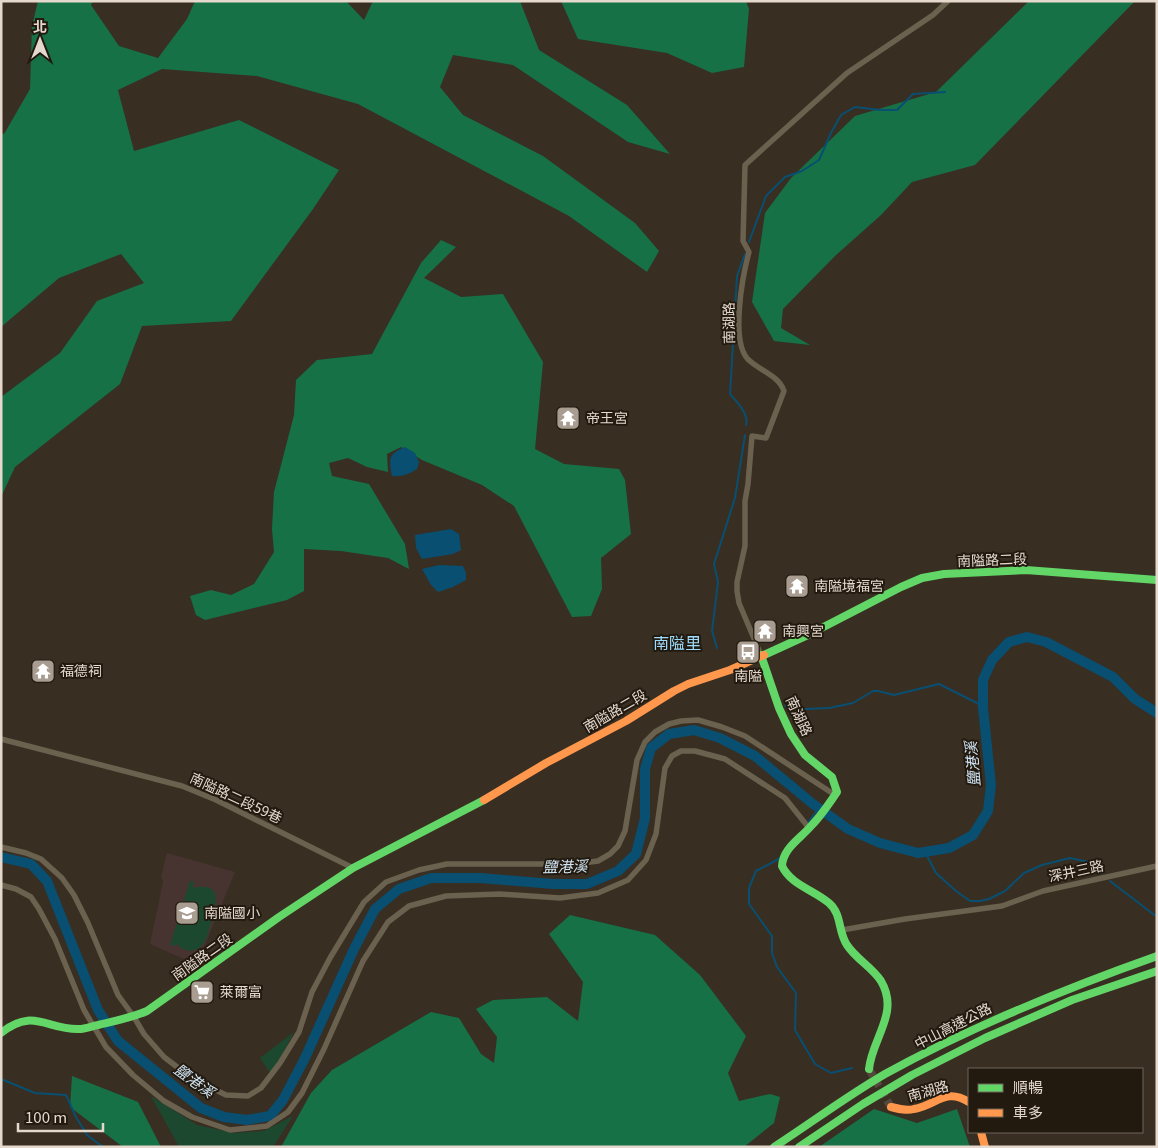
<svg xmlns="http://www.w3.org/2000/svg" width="1158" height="1148" font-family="Georgia,'Noto Sans TC',serif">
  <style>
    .education { fill: #473431 }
    .green { fill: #1c4830 }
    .forest { fill: #167147 }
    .water { fill: #084f71 }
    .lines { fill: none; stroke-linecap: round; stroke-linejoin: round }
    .stream { stroke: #084f71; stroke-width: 2 }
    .river { stroke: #084f71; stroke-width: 10 }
    .secondary-tunnel { stroke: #53483c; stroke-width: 8; stroke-dasharray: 8 4; stroke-linecap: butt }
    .street { stroke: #6b614f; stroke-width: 5.5 }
    .fast { stroke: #63d668; stroke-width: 8 }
    .slow { stroke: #ff974d; stroke-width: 8 }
    .labels { text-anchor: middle; stroke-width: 4; stroke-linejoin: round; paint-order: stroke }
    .street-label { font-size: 14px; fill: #e5d8cc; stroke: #22190f }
    .poi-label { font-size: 14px; fill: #e5d8cc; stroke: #22190f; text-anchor: start }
    .water-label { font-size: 15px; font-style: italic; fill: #d1e5f4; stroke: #22190f }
    .quarter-label { font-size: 16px; fill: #9cdbfd; stroke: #22190f }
  </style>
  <rect width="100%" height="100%" fill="#392e22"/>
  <polygon class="education" points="167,853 235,872 204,947 207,956 195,964 150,944 163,882 161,877"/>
  <g class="green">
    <path d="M190,881L194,882L193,888C223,881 217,904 211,923C209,928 208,936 205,941C198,954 184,953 176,943L175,946L170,945Z"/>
    <polygon points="294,1032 282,1055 270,1073 260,1058"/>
    <polygon points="151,1096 197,1125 234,1133 264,1131 293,1116 273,1147 179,1147"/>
  </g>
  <g class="forest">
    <polygon points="38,1 93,1 91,5 119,46 158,58 187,19 195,1 346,1 364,20 373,1 520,1 539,50 627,105 670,154 628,142 513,65 453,55 440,87 463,115 543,156 635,223 659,251 647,272 569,216 358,104 257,76 162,69 118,90 134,151 239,120 339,170 313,209 231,321 142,326 120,384 15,467 1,497 1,397 60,353 97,301 144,283 121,254 59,278 1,327 1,133 4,134 30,89 32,26"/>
    <polygon points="561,1 746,1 749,9 744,67 712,73 667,53 578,39"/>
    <polygon points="1029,1 1135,1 975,165 912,182 881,215 835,256 783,309 781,328 810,345 774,341 752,302 765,213 791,178 855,116 936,92"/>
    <polygon points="441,240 456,247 424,278 461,297 503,294 543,362 535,449 564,464 619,469 625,480 631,534 601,558 602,589 591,616 572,617 514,506 482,485 422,460 401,447 387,454 388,472 367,467 348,458 329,463 332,476 369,484 405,544 409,569 388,558 341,551 304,549 304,591 287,600 205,620 196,615 190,596 211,590 231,595 254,584 274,552 272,529 274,492 294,415 296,380 317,360 372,354 421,263"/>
    <polygon points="570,915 655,935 700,975 746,1036 728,1073 739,1101 770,1094 780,1097 774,1123 744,1147 281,1147 311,1093 332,1070 431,1012 459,1018 481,1054 494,1063 497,1037 476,1009 493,1000 547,997 578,1021 583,982 549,934"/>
    <polygon points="72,1076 138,1102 161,1147 123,1147 70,1107"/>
    <polygon points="874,1109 917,1123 957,1109 970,1147 819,1147"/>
  </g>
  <g class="water">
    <path d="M405,447L415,453L419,462L417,469C409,474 402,477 392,476C389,458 388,454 405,447Z"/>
    <polygon points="451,529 459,534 461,550 453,554 422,559 416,548 415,535"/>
    <polygon points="439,565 463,566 466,573 466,580 453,587 438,592 431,585 422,569"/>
  </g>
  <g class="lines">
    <g class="stream">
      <polyline points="749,242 766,196 785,177 802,171 819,160 831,133 841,115 855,107 880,110 897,110 913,94 945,92"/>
      <path d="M745,254L737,276L730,394C737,402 749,414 746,425"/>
      <polyline points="717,648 712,631 718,582 714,564 735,498 745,435"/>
      <polyline points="785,706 806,709 829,708 853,703 873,691 878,691 894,695 939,684 983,706"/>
      <polyline points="807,824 819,808"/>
      <polyline points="925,852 936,873 956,891 970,901 980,901 989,899 1005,891 1024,873 1042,865 1070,858 1093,863 1103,873"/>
      <polyline points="779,858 777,860 756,871 749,888 749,904 772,936 772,953 777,967 796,993 795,1030 815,1064 831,1073 852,1068"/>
      <polyline points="1110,881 1157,917"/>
      <polyline points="1,1079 35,1093 66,1095 76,1117 87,1135 103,1147"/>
    </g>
    <polyline class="river" points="1,857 31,864 47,881 98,1010 118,1041 201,1108 224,1117 247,1120 270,1116 283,1100 305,1058 354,949 375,909 399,889 431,878 480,878 553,884 587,884 618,871 636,854 645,818 645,769 651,748 669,734 694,730 720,738 755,756 813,804 848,829 880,843 918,853 949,848 973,835 988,811 991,785 983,708 983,680 992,660 1009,642 1027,637 1046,642 1113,677 1135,699 1157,713"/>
    <polyline class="secondary-tunnel" points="869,1069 891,1107"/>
    <g class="street">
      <path d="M761,655L739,603L737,591V582L745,546V501L748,484L752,436L766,438L784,391C779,376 761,371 750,361C729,345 743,274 749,252L743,241L745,165L847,73L933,15L948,1"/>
      <polyline points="1,739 182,786 216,800 353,868"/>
      <polyline points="1,847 26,853 41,859 62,878 74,895 88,923 118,995 134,1017 144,1034 164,1057 193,1079 226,1095 248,1096 261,1088 280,1063 299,1032 312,992 330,958 364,902 386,882 419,870 447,864 575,864 598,861 610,854 618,846 625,831 637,760 645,742 655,732 669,724 681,721 698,720 722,727 745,736 835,795"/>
      <polyline points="1,885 16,889 31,897 39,909 55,939 84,1010 106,1047 133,1075 164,1101 192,1117 230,1130 267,1126 288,1112 302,1093 324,1049 363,961 388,922 409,906 446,896 500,894 560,898 598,893 628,880 646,860 656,834 665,768 672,756 681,751 695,751 725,759 785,798 809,828"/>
      <polyline points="842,930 905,919 1002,906 1043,891 1157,866"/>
    </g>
    <g class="fast">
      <path d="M761,655L779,708L791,734L805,755L832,777L837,792C829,804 821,816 811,826C800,839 783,848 782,866C791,885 814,890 829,903C842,914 838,932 847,945C856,959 872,967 881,981C900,1013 872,1038 869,1069"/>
      <polyline points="764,655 810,634 901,587 922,578 944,574 1026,570 1157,580"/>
      <path d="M1,1033C33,1007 47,1030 79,1029C85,1029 92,1026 98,1025C115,1021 131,1018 147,1011L279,917L353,868L484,800"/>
      <path d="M774,1147C811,1123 847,1096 885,1074C972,1026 1064,989 1157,956"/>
      <polyline points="799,1147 863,1104 912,1075 985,1038 1072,1000 1157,971"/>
    </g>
    <g class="slow">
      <polyline points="484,800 546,763 626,721 674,691 688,684 730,670 764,655"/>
      <path d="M891,1107C899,1109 907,1111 914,1109C937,1105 945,1087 969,1102"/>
      <polyline points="981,1132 985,1147"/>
    </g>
  </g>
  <defs>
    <g id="temple-square" transform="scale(1.25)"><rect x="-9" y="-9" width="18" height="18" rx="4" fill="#a99c90" stroke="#22190f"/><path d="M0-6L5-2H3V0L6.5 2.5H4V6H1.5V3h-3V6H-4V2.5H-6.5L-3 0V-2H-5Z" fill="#fff"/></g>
    <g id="bus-square" transform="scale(1.25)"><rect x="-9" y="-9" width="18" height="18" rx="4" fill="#a99c90" stroke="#22190f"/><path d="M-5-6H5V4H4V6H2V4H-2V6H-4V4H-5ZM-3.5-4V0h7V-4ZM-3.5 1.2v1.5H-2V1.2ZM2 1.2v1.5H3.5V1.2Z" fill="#fff"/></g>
    <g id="school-square" transform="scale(1.25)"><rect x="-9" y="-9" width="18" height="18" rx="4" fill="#a99c90" stroke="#22190f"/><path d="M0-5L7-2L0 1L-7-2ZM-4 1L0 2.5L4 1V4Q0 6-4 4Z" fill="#fff"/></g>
    <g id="supermarket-square" transform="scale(1.25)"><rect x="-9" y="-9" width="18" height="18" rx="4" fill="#a99c90" stroke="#22190f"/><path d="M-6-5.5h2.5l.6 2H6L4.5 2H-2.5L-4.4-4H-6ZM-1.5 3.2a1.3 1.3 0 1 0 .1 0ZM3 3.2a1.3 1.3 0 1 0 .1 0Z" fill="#fff"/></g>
  </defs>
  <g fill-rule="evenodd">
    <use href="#temple-square" x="568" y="418"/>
    <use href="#temple-square" x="797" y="586"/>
    <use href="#temple-square" x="765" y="631"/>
    <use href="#bus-square" x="748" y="652"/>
    <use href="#temple-square" x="43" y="671"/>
    <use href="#school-square" x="187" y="913"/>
    <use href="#supermarket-square" x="202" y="992"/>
  </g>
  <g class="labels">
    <g class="street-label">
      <text transform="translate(729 323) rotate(-91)" y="5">南湖路</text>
      <text transform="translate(992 560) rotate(-2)" y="5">南隘路二段</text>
      <text transform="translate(615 711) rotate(-30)" y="5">南隘路二段</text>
      <text transform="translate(799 716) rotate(65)" y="5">南湖路</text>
      <text transform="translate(236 798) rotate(25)" y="5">南隘路二段59巷</text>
      <text transform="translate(1076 871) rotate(-12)" y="5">深井三路</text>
      <text transform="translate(202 957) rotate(-35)" y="5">南隘路二段</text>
      <text transform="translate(953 1026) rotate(-27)" y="5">中山高速公路</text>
      <text transform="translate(928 1091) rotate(-16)" y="5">南湖路</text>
    </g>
    <g class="poi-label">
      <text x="586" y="423">帝王宮</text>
      <text x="814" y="591">南隘境福宮</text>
      <text x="782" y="636">南興宮</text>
      <text x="60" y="676">福德祠</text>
      <text x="748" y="681" text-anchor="middle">南隘</text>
      <text x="204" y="918">南隘國小</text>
      <text x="220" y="997">萊爾富</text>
    </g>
    <g class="water-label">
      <text transform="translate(973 764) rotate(-95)" y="5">鹽港溪</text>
      <text transform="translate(565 867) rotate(-1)" y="5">鹽港溪</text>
      <text transform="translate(194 1081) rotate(36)" y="5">鹽港溪</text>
    </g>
    <g class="quarter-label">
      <text x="677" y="649">南隘里</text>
    </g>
  </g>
  <rect width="1158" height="1148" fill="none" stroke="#e5d8cc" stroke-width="5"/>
  <rect x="968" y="1068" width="175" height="65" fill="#22190f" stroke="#70655b"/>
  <rect x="978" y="1084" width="25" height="8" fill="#63d668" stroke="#70655b"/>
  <text x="1013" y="1093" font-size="15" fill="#e5d8cc">順暢</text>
  <rect x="978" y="1109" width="25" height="8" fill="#ff974d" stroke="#70655b"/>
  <text x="1013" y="1118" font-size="15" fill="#e5d8cc">車多</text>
  <g transform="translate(40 40)" stroke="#22190f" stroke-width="4" paint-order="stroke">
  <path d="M0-4L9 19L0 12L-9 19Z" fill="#e5d8cc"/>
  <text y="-8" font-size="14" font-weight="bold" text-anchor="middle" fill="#e5d8cc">北</text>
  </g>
  <path d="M18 1123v8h85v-8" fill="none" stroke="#e5d8cc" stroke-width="2.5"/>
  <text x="25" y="1123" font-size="15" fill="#e5d8cc" stroke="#22190f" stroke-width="4" paint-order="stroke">100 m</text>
</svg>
